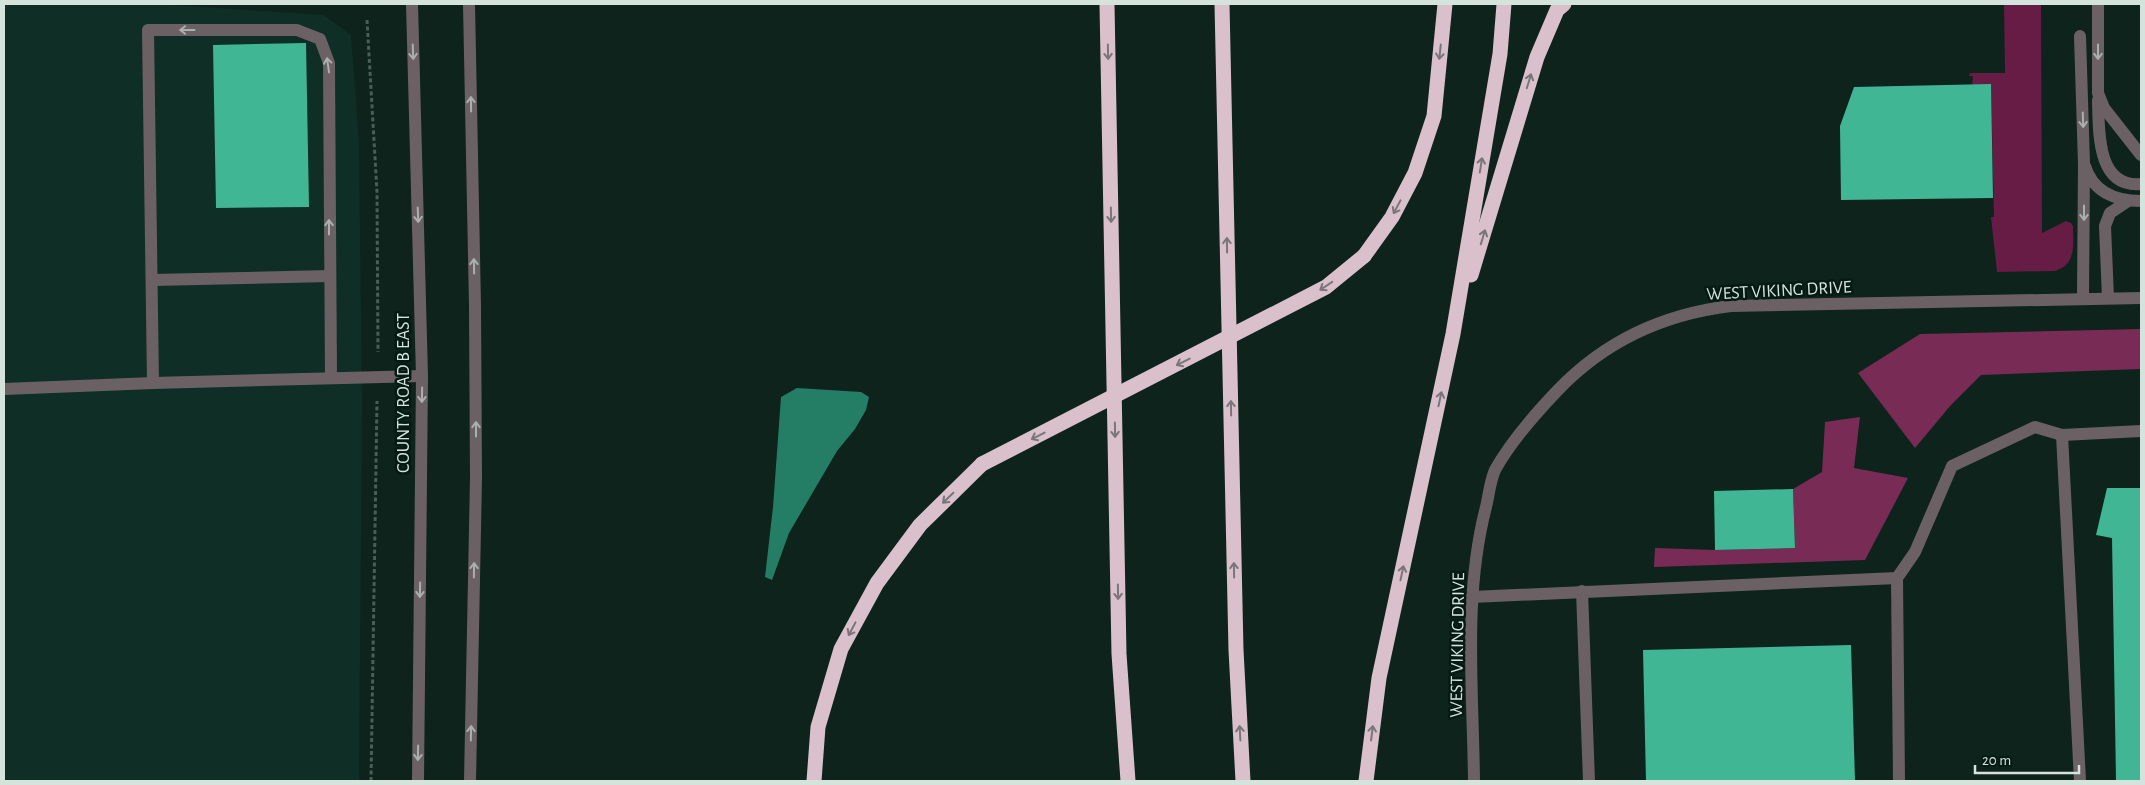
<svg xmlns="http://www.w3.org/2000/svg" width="2145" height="785" font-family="'Alegreya Sans',sans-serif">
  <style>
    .built { fill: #0f2e25 }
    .green { fill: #661c44 }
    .forest { fill: #782b54 }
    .water { fill: #247e65 }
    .building { fill: #41b694 }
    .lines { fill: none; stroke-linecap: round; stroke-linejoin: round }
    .path { stroke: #4a5d56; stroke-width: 3; stroke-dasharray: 4 2.5; stroke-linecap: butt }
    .minor { stroke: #6b6165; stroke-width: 12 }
    .highway { stroke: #d9c0ca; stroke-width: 15 }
    .highway-bridge { stroke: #d9c0ca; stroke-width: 15 }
    .oneway { stroke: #abafad }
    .oneway2 { stroke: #7a7578 }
    .labels { text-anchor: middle; stroke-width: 5; stroke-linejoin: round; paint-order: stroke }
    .street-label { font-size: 18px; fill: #d5e3dd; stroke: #051a13 }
  </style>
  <rect width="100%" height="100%" fill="#0e231c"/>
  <polygon class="built" points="4,4 154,4 324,15 351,35 359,142 362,404 359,781 4,781"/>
  <path class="green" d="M2004,4H2041L2042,233L2066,221L2071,223L2073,226C2073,245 2077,264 2055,271L1997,272L1991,217H1994L1991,85H1972L1973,76H1969L1970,73H2005Z"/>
  <g class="forest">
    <polygon points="2141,329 2141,369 1981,375 1951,405 1915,448 1858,373 1920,334"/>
    <polygon points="1860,417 1854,468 1908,478 1865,560 1654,567 1655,548 1715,550 1795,548 1793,489 1822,472 1825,422"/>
  </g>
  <polygon class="water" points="797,388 861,392 869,397 866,410 855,429 837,451 789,533 772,580 765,577 773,507 781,397"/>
  <g class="building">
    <polygon points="306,43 309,207 216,208 213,45"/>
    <polygon points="1991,84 1993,198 1841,200 1840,126 1854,87"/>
    <polygon points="2107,488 2141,488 2141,781 2116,781 2112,538 2096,535"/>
    <polygon points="1793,489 1795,548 1715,550 1714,491"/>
    <polygon points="1851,645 1855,781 1646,781 1643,650"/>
  </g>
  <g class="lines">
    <g class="path">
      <polyline points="367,20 377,192 378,352"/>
      <polyline points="371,781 377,401"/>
    </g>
    <g class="minor">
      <polyline points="412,4 422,376 418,781"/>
      <polyline points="469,4 475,306 476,478 470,781"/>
      <polyline points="2098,4 2098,93 2104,108 2141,155"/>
      <polyline points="2080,36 2084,164 2083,298"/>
      <path d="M2098,100C2099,130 2096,188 2141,184"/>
      <path d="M2085,166C2093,192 2116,201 2141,201"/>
      <polyline points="152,280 330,276"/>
      <polyline points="2108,298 2105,226 2110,213 2128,201"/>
      <polyline points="153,383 148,30 297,30 320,39 329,63 331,378"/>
      <polyline points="4,389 153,383 422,376"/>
      <polyline points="2062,435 2080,781"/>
      <polyline points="1582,591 1589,781"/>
      <polyline points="1472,597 1897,578"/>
      <path d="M1474,781C1473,690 1463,595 1486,507C1489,495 1490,481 1495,470C1511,441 1535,414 1558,390C1605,341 1664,314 1731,306L2141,298"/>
      <polyline points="1899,781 1897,578 1915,552 1952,466 2035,427 2062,435 2141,431"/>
    </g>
    <g class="highway">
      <polyline points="1107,4 1119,654 1128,781"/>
      <polyline points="1222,4 1236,650 1243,781"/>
      <polyline points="1364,256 1392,217 1415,173 1434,116 1445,4"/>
      <polyline points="1471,275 1537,57 1557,10 1564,4"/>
      <polyline points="814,781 818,727 841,649 877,583 920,525 982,464"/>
      <polyline points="1366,781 1379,678 1453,334 1500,54 1504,4"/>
    </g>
    <polyline class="highway-bridge" points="982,464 1326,287 1364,256"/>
  </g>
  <defs><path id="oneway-shaft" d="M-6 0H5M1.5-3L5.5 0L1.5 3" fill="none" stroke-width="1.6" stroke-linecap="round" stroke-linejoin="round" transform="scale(1.25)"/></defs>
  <g class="oneway">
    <use href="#oneway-shaft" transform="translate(187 30) rotate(180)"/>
    <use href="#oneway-shaft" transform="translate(413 52) rotate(88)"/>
    <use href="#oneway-shaft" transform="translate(2098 52) rotate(90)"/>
    <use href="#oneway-shaft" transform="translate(328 65) rotate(-98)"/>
    <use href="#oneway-shaft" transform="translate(471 104) rotate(-91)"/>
    <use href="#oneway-shaft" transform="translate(2083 120) rotate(88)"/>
    <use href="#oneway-shaft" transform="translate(2084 213) rotate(90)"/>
    <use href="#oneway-shaft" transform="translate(418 215) rotate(88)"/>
    <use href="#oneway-shaft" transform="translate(329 227) rotate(-90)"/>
    <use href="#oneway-shaft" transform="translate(474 266) rotate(-91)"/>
    <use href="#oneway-shaft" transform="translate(422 395) rotate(91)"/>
    <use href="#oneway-shaft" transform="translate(476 429) rotate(-90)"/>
    <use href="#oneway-shaft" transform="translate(474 570) rotate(-89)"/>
    <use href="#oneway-shaft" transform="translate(420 590) rotate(91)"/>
    <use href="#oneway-shaft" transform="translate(471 733) rotate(-89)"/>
    <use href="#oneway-shaft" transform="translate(418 753) rotate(91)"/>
  </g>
  <g class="oneway2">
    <use href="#oneway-shaft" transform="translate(1108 52) rotate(89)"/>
    <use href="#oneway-shaft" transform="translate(1440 52) rotate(96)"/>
    <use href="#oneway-shaft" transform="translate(1529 81) rotate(-73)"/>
    <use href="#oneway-shaft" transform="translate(1481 165) rotate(-81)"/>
    <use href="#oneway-shaft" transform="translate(1397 207) rotate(118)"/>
    <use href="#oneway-shaft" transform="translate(1111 215) rotate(89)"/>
    <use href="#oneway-shaft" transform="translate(1483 237) rotate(-73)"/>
    <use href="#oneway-shaft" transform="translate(1227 245) rotate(-91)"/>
    <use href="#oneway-shaft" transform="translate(1326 286) rotate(146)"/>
    <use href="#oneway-shaft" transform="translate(1183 362) rotate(153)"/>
    <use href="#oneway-shaft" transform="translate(1440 399) rotate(-78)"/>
    <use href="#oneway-shaft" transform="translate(1231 408) rotate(-91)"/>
    <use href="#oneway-shaft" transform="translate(1115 430) rotate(89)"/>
    <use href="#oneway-shaft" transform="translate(1038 436) rotate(153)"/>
    <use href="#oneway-shaft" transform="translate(948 498) rotate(136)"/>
    <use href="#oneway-shaft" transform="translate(1234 570) rotate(-91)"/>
    <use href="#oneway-shaft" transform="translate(1402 573) rotate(-78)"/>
    <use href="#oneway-shaft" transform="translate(1118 592) rotate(89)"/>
    <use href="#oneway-shaft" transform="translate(852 629) rotate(118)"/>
    <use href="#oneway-shaft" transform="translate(1240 733) rotate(-93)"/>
    <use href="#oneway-shaft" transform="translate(1372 733) rotate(-83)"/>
  </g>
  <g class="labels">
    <g class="street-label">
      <text transform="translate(1779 290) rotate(-3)" y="6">WEST VIKING DRIVE</text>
      <text transform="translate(403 393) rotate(-90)" y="6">COUNTY ROAD B EAST</text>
      <text transform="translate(1457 645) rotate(-89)" y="6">WEST VIKING DRIVE</text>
    </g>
  </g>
  <rect width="2145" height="785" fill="none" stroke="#d5e3dd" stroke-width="10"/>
  <path d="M1975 765v8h104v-8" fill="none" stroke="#d5e3dd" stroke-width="2.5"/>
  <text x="1982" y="765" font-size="15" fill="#d5e3dd" stroke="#051a13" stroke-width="4" paint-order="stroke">20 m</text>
</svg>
